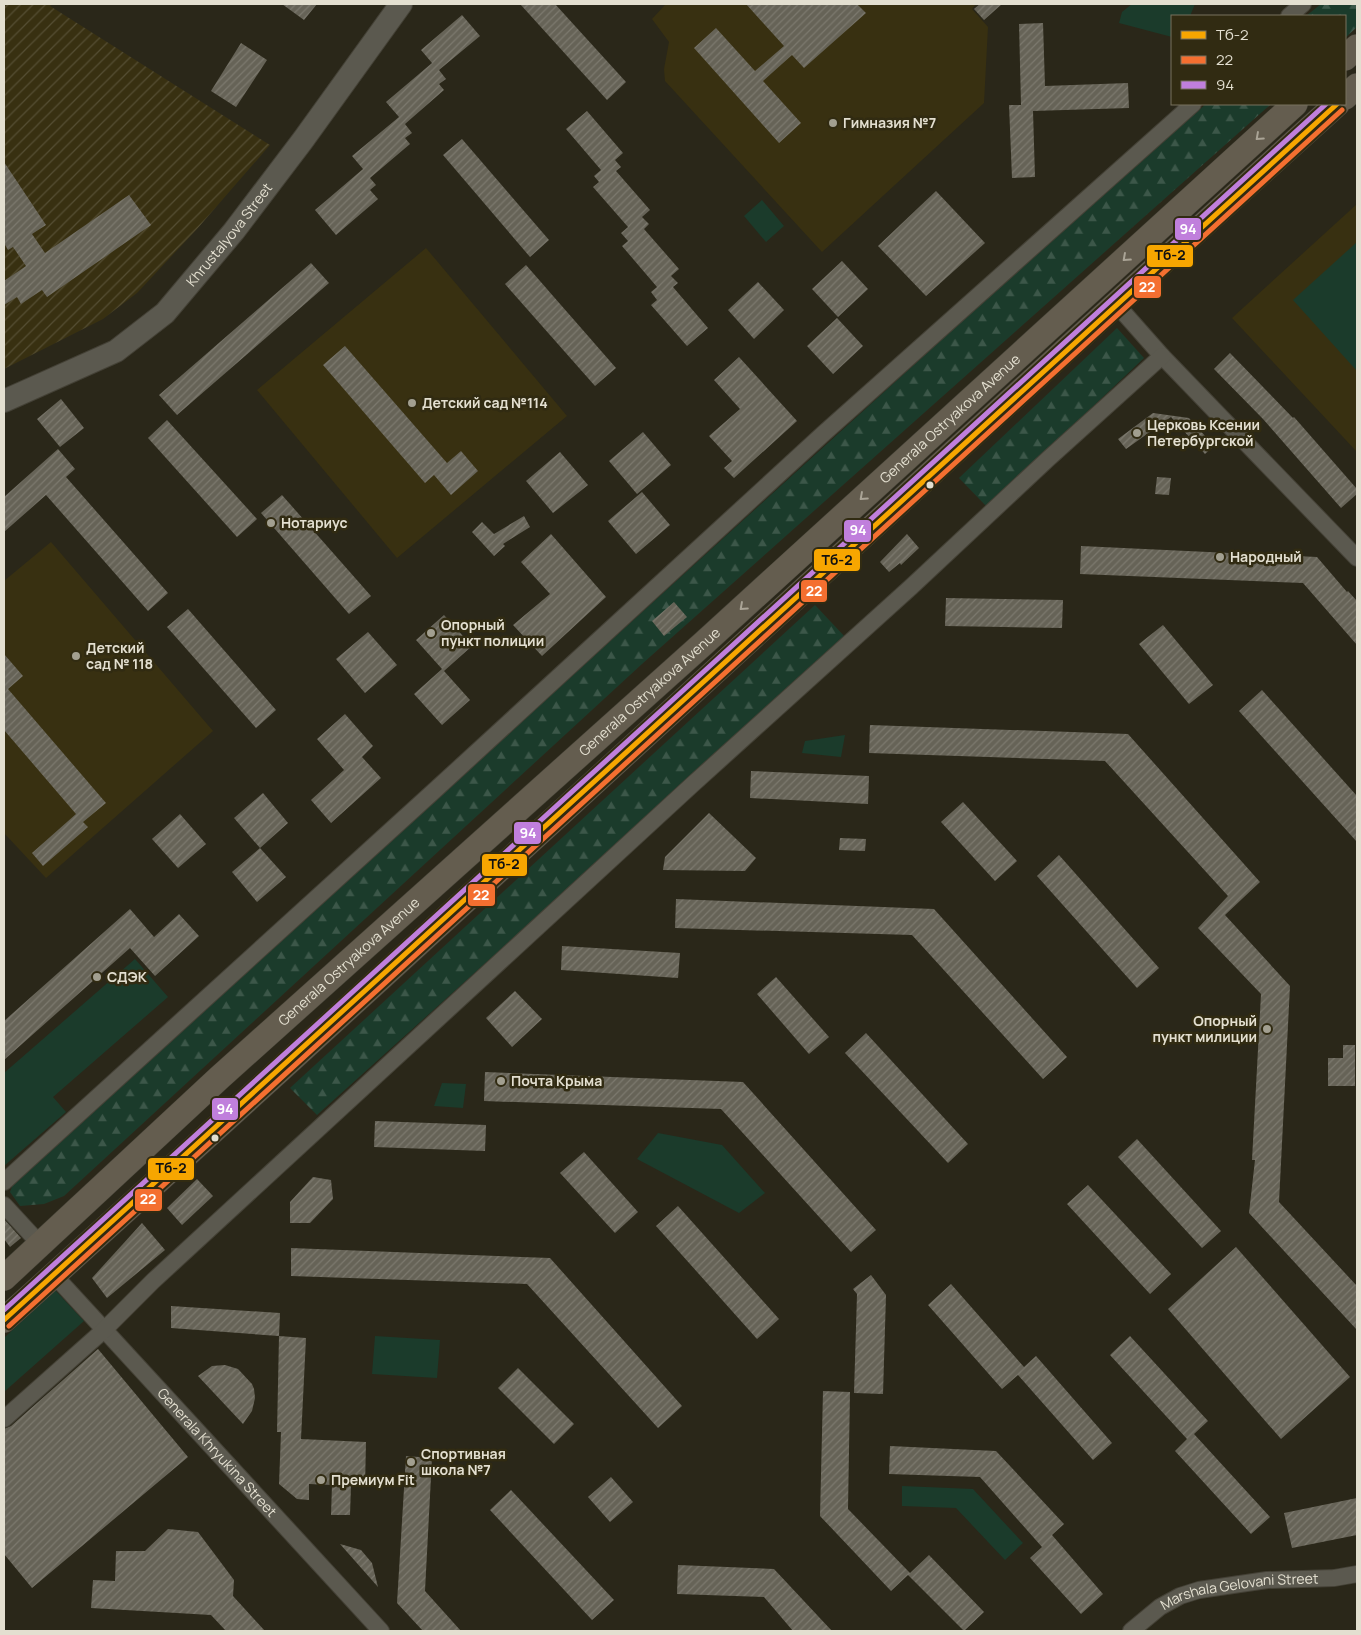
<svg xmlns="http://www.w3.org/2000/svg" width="1361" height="1635" font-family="Manrope,sans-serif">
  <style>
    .built { fill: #383011 }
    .industrial { fill: url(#industrial-furrows) }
    .forest { fill: url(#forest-firs) }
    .park { fill: #1b3b2b }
    .building { fill: url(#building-hatch) }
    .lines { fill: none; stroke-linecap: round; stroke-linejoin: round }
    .minor-casing { stroke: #444136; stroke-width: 18 }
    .secondary-casing { stroke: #444136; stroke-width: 24 }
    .primary-casing { stroke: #444136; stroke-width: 26 }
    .minor { stroke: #5b594f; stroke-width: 16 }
    .secondary { stroke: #5b594f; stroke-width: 22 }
    .primary { stroke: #645d4f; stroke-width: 25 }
    .bus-1-casing { stroke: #312b12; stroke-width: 9 }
    .bus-2-casing { stroke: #312b12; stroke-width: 9 }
    .bus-3-casing { stroke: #312b12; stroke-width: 9 }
    .bus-1 { stroke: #f7a600; stroke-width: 5 }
    .bus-2 { stroke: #f46f30; stroke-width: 5 }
    .bus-3 { stroke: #c07fdc; stroke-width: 5 }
    .oneway { stroke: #aaa496 }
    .poi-dot { fill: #a29f90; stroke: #312b12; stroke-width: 2 }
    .bus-dot { fill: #e3dfd0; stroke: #312b12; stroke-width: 2 }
    .labels { text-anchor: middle; stroke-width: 5; stroke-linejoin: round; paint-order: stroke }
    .poi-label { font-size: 14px; font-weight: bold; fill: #e3dfd0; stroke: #312b12; text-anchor: start }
    .street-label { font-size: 14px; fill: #e3dfd0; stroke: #312b12 }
    .line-badge { stroke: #312b12; stroke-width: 2 }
    .badge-label { font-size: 14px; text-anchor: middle; font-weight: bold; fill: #fff }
    .pale-badge-label { font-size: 14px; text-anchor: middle; font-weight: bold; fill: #111 }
  </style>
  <defs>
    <pattern id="industrial-furrows" width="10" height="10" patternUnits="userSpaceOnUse" patternTransform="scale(1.25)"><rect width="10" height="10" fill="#383011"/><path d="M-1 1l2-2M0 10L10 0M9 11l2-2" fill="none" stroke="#554e33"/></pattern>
    <pattern id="forest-firs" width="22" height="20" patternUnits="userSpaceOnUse" patternTransform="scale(1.25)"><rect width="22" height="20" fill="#1b3b2b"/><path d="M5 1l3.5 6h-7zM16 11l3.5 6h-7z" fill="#3c5749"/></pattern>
    <pattern id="building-hatch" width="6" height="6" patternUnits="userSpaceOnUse" patternTransform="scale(1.25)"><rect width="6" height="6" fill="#666357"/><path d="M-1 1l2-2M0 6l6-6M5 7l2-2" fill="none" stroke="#7c796e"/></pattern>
  </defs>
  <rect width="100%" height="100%" fill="#2a2719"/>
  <g class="built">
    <polygon points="671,4 976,4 972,9 988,27 984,103 822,252 665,81 664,69 669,42 652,19 665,5"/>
    <polygon points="1357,204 1357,452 1232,318"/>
    <polygon points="426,248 567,416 397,558 257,390"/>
    <polygon points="51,542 213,731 46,878 4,833 4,581"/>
  </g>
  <polygon class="industrial" points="4,4 52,4 50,6 270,145 197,229 137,293 103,319 4,369"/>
  <g class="forest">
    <polygon points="1321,4 1357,4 1357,27 1345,38 1345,16 1306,16"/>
    <polygon points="1206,104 1271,104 642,664 64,1196 44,1204 20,1206 10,1192 13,1184 1091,204"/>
    <polygon points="1117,328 1144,358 987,507 959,478"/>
    <polygon points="815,605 846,638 317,1115 290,1088"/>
  </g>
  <g class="park">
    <polygon points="1132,4 1195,4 1190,16 1172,16 1172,37 1119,23 1122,12"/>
    <polygon points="762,200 784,226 766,242 744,216"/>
    <polygon points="1357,242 1357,371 1293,300"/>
    <polygon points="845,735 841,757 802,753 805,741"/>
    <polygon points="135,959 168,997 53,1097 66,1112 4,1166 4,1073"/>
    <polygon points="442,1083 466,1084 463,1108 434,1106"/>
    <polygon points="658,1133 722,1145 765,1193 739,1213 637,1159"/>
    <polygon points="55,1290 84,1321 4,1392 4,1338"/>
    <polygon points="375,1336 440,1340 437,1378 372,1374"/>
    <polygon points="902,1486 973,1489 1023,1543 1005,1560 956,1508 902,1506"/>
  </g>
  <g class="building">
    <polygon points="282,4 317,4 304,20"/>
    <polygon points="520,4 555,4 626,82 607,100"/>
    <polygon points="746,4 857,4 866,13 804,68 792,55 763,81 801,123 779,143 694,48 716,28 755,71 784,46"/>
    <polygon points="980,4 1002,4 984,20 974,9"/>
    <polygon points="462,15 480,36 439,70 446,79 439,84 444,90 405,124 412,133 405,138 410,144 370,178 376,185 370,190 378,199 336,235 315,210 363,169 352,156 399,117 386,102 432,63 421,50"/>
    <polygon points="1043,23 1045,86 1128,83 1129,108 1033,111 1035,177 1012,178 1009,105 1021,105 1019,24"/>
    <polygon points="241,43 267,60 236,107 211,91"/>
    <polygon points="587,111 623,153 615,160 621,167 616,171 650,210 642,217 649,224 644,229 679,269 671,276 678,283 673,287 708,328 687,346 651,305 657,300 651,292 657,287 622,246 628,241 621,233 628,227 593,187 599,182 594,176 601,170 566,129"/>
    <polygon points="462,139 549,240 530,257 443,155"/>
    <polygon points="4,162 46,225 32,234 45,253 129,195 151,225 47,297 42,290 21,304 17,297 4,305 4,281 26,266 13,247 8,250 4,243"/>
    <polygon points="936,191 985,243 926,296 878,246"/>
    <polygon points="842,261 868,289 838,317 812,289"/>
    <polygon points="311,263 329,283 177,415 159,395"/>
    <polygon points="526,265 616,368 595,386 505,284"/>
    <polygon points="758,282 784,310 754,339 728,310"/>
    <polygon points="837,318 863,346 833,374 807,346"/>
    <polygon points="345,346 447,463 461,451 478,471 451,495 434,475 425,483 323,365"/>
    <polygon points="1230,353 1293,418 1294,417 1357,489 1357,494 1341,508 1263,419 1214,369"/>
    <polygon points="739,357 797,421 734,478 724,468 732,461 709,436 740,409 714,380"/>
    <polygon points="61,399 84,428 60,447 37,419"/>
    <polygon points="1153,413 1189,418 1214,446 1205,454 1171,417 1126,449 1118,439"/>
    <polygon points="167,420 257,519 237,537 148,438"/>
    <polygon points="643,432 671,465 637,494 609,461"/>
    <polygon points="58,449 75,469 66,477 168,593 148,611 46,495 4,532 4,497"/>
    <polygon points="560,452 588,485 553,513 526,481"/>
    <polygon points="1157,477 1171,478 1169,495 1155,494"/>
    <polygon points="642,492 670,525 636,554 608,521"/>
    <polygon points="282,495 371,596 349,614 261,513"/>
    <polygon points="524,516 530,527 503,544 505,546 494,556 472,532 482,522 494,534"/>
    <polygon points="551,534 606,597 542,656 513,625 550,594 521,562"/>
    <polygon points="907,534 919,548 901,565 900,563 889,572 880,562"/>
    <polygon points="1081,546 1317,557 1347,592 1348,591 1357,601 1357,645 1303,583 1080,574"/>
    <polygon points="946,598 1063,600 1062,628 945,626"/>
    <polygon points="674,602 687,617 664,636 652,621"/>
    <polygon points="188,609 276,710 256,728 167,627"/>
    <polygon points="444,615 472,646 444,671 470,700 442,725 414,694 442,669 416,640"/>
    <polygon points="1163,625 1213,685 1189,704 1139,644"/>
    <polygon points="368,632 397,665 365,693 336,659"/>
    <polygon points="4,654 23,676 8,689 106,803 83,822 88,827 43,866 32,853 76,814 4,730"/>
    <polygon points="1262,690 1357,796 1357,842 1239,711"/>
    <polygon points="345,714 373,746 362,757 381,778 331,823 311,800 344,770 317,739"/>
    <polygon points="870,725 1128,734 1260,882 1225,915 1290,986 1279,1202 1357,1286 1357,1330 1249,1213 1255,1160 1252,1160 1261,994 1198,928 1228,896 1105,761 869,753"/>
    <polygon points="751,771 869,776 868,804 750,798"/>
    <polygon points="263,793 288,823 260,848 234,818"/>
    <polygon points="963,802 1017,861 995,881 941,822"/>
    <polygon points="709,813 756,858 745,871 663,870 665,857"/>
    <polygon points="180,814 206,844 178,868 152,839"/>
    <polygon points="840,838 866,839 865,851 839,850"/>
    <polygon points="260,848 286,877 257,902 232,872"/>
    <polygon points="1059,855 1159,968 1137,988 1037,876"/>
    <polygon points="676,899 934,909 1067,1057 1043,1079 912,935 675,928"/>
    <polygon points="130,909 154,937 179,914 199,936 155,976 130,948 4,1060 4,1021"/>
    <polygon points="562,946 680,953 678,978 561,970"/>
    <polygon points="776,977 829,1037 809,1054 757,994"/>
    <polygon points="515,991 542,1019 512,1047 486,1018"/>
    <polygon points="866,1033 968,1144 948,1163 845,1053"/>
    <polygon points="1343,1045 1355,1045 1355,1086 1328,1086 1328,1058 1343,1058"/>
    <polygon points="485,1072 743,1082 876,1230 851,1252 721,1109 484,1101"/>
    <polygon points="375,1121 486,1125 485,1151 374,1147"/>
    <polygon points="1137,1139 1221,1231 1202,1248 1118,1157"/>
    <polygon points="584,1152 638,1212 615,1233 560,1173"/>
    <polygon points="313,1177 331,1180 333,1199 310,1223 290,1223 290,1202"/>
    <polygon points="197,1179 213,1196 182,1225 167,1208"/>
    <polygon points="1088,1185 1171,1274 1150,1294 1067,1204"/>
    <polygon points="678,1206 779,1319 757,1339 656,1226"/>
    <polygon points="4,1219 21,1238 10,1247 4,1239"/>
    <polygon points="142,1223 165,1250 107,1298 92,1278"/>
    <polygon points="1236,1247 1350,1377 1281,1439 1168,1309"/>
    <polygon points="291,1248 550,1258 682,1406 658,1428 527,1284 291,1276"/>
    <polygon points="871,1275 886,1295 883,1394 854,1393 857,1294 853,1289"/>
    <polygon points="951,1284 1024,1367 1036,1356 1112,1443 1093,1460 1018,1375 1002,1389 928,1305"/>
    <polygon points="171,1306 280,1313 279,1336 171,1328"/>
    <polygon points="279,1336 306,1338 301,1439 366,1442 365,1487 351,1486 350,1515 331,1515 332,1485 309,1484 309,1500 297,1499 279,1484 281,1432 277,1432"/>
    <polygon points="1130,1336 1208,1421 1194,1434 1270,1517 1251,1534 1175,1451 1187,1439 1110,1355"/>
    <polygon points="98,1349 188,1457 32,1588 4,1554 4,1429 11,1426"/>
    <polygon points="225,1365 238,1369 252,1384 254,1389 255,1398 252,1411 243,1424 198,1376 212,1366"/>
    <polygon points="518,1368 574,1424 554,1444 498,1388"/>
    <polygon points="823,1391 850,1392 848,1509 910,1573 929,1555 984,1612 964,1631 908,1575 891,1591 820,1516"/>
    <polygon points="890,1446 996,1451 1064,1524 1052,1535 1103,1594 1081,1614 1030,1558 1042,1547 980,1477 889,1474"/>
    <polygon points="406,1456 432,1458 425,1591 461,1631 423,1631 397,1603"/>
    <polygon points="611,1477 633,1502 610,1522 588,1497"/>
    <polygon points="511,1490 614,1600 592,1620 490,1510"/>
    <polygon points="1357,1498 1357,1535 1292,1548 1284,1513"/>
    <polygon points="168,1529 198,1532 234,1580 233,1596 265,1631 226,1631 211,1615 91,1608 93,1580 115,1581 116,1551 145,1551"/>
    <polygon points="340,1544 361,1550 372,1563 378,1587"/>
    <polygon points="678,1565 774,1569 832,1631 793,1631 764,1597 677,1594"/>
  </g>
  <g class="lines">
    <g class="minor-casing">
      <g id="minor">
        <polyline points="1289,16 1303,4"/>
        <polyline points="1116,304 1162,356 1357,558"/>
        <polyline points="4,1182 434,791 823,434 1193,104"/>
        <polyline points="4,1205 39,1243"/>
        <path id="s1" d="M54,1275L381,1631"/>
        <polyline points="4,1419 104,1330 153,1281 693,784 911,587 1048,459 1162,356"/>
        <path id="s2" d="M1131,1631L1160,1607L1180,1596L1199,1590L1267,1580L1334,1578L1357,1574"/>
      </g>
    </g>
    <g class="secondary-casing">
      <g id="secondary">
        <path id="s3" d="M4,401L116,351L165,313L234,231L303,140L401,4"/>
      </g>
    </g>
    <g class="primary-casing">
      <g id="primary">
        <polyline points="1345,58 1357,47"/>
        <polyline points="1345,97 1357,86"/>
        <path id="s4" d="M4,1278L219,1078L705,642L1295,104"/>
        <path d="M4,1320C451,918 890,507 1337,104"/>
      </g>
    </g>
    <use href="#minor" class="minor"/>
    <use href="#secondary" class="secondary"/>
    <use href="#primary" class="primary"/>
    <g class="bus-1-casing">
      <path id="bus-1" d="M4,1320C450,917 891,508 1337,104"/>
    </g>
    <g class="bus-2-casing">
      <path id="bus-2" d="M9,1326C455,922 896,513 1342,110"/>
    </g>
    <g class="bus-3-casing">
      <path id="bus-3" d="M4,1310C446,910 884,504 1326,104"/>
    </g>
    <use href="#bus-1" class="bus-1"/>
    <use href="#bus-2" class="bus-2"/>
    <use href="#bus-3" class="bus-3"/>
  </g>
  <defs><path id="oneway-chevron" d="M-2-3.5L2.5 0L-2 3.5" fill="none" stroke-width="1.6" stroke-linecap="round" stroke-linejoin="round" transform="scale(1.25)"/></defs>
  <g class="oneway">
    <use href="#oneway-chevron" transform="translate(1259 137) rotate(138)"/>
    <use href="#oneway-chevron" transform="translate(1126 258) rotate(138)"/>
    <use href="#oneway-chevron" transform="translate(863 497) rotate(138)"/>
    <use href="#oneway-chevron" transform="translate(743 607) rotate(138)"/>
  </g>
  <g class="poi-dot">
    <circle cx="833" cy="123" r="5"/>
    <circle cx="412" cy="403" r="5"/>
    <circle cx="1137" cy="433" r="5"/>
    <circle cx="271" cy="523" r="5"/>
    <circle cx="1220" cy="557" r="5"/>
    <circle cx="431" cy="633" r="5"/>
    <circle cx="76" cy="656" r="5"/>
    <circle cx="97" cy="977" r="5"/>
    <circle cx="1267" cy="1029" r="5"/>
    <circle cx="501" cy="1081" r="5"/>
    <circle cx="411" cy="1462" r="5"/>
    <circle cx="321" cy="1480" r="5"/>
  </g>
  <g class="bus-dot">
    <circle cx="930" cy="485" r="4.5"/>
    <circle cx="215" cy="1138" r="4.5"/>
  </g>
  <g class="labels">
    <g class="poi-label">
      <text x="843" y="128">Гимназия №7</text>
      <text x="422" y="408">Детский сад №114</text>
      <text x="1147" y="430">Церковь Ксении<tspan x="1147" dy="16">Петербургской</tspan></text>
      <text x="281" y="528">Нотариус</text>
      <text x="1230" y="562">Народный</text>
      <text x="441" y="630">Опорный<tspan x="441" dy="16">пункт полиции</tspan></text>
      <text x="86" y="653">Детский<tspan x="86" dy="16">сад № 118</tspan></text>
      <text x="107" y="982">СДЭК</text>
      <text x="1257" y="1026" text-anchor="end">Опорный<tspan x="1257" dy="16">пункт милиции</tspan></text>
      <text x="511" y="1086">Почта Крыма</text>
      <text x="421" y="1459">Спортивная<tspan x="421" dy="16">школа №7</tspan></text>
      <text x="331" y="1485">Премиум Fit</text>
    </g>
    <g class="street-label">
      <text dy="5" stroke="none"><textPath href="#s3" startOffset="286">Khrustalyova Street</textPath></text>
      <text dy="5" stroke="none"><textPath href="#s4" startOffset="1278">Generala Ostryakova Avenue</textPath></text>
      <text dy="5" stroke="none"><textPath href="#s4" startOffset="872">Generala Ostryakova Avenue</textPath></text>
      <text dy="5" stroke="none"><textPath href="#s4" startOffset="468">Generala Ostryakova Avenue</textPath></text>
      <text dy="5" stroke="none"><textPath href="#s1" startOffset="241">Generala Khryukina Street</textPath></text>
      <text dy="5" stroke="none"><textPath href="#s2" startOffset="120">Marshala Gelovani Street</textPath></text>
    </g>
  </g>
  <g class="line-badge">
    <rect x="1174" y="217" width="28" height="24" rx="5" fill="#c07fdc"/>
    <rect x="1146" y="244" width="48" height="24" rx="5" fill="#f7a600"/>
    <rect x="1133" y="275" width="29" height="24" rx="5" fill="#f46f30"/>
    <rect x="843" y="519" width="29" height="24" rx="5" fill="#c07fdc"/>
    <rect x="813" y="548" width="48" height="24" rx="5" fill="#f7a600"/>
    <rect x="800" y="579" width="28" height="24" rx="5" fill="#f46f30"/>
    <rect x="513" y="821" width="29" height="24" rx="5" fill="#c07fdc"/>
    <rect x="481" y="853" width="47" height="24" rx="5" fill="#f7a600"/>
    <rect x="467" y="883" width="29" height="24" rx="5" fill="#f46f30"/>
    <rect x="211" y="1097" width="28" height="24" rx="5" fill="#c07fdc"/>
    <rect x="147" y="1157" width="48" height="24" rx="5" fill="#f7a600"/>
    <rect x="134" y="1188" width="29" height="24" rx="5" fill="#f46f30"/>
  </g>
  <g class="badge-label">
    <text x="1188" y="234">94</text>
    <text x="1147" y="292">22</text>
    <text x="858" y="535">94</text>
    <text x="814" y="596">22</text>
    <text x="528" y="838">94</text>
    <text x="481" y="900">22</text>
    <text x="225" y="1114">94</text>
    <text x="148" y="1204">22</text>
  </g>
  <g class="pale-badge-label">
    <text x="1170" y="260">Тб-2</text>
    <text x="837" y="565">Тб-2</text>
    <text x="504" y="869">Тб-2</text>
    <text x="171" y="1173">Тб-2</text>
  </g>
  <rect width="1361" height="1635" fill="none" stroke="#e3dfd0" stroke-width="10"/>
  <rect x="1171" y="15" width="175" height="90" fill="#312b12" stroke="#78735e"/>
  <rect x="1181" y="31" width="25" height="8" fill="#f7a600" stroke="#78735e"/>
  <text x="1216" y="40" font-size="15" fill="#e3dfd0">Тб-2</text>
  <rect x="1181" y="56" width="25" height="8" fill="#f46f30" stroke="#78735e"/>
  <text x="1216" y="65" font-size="15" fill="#e3dfd0">22</text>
  <rect x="1181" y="81" width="25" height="8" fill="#c07fdc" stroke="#78735e"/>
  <text x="1216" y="90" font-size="15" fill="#e3dfd0">94</text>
</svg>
